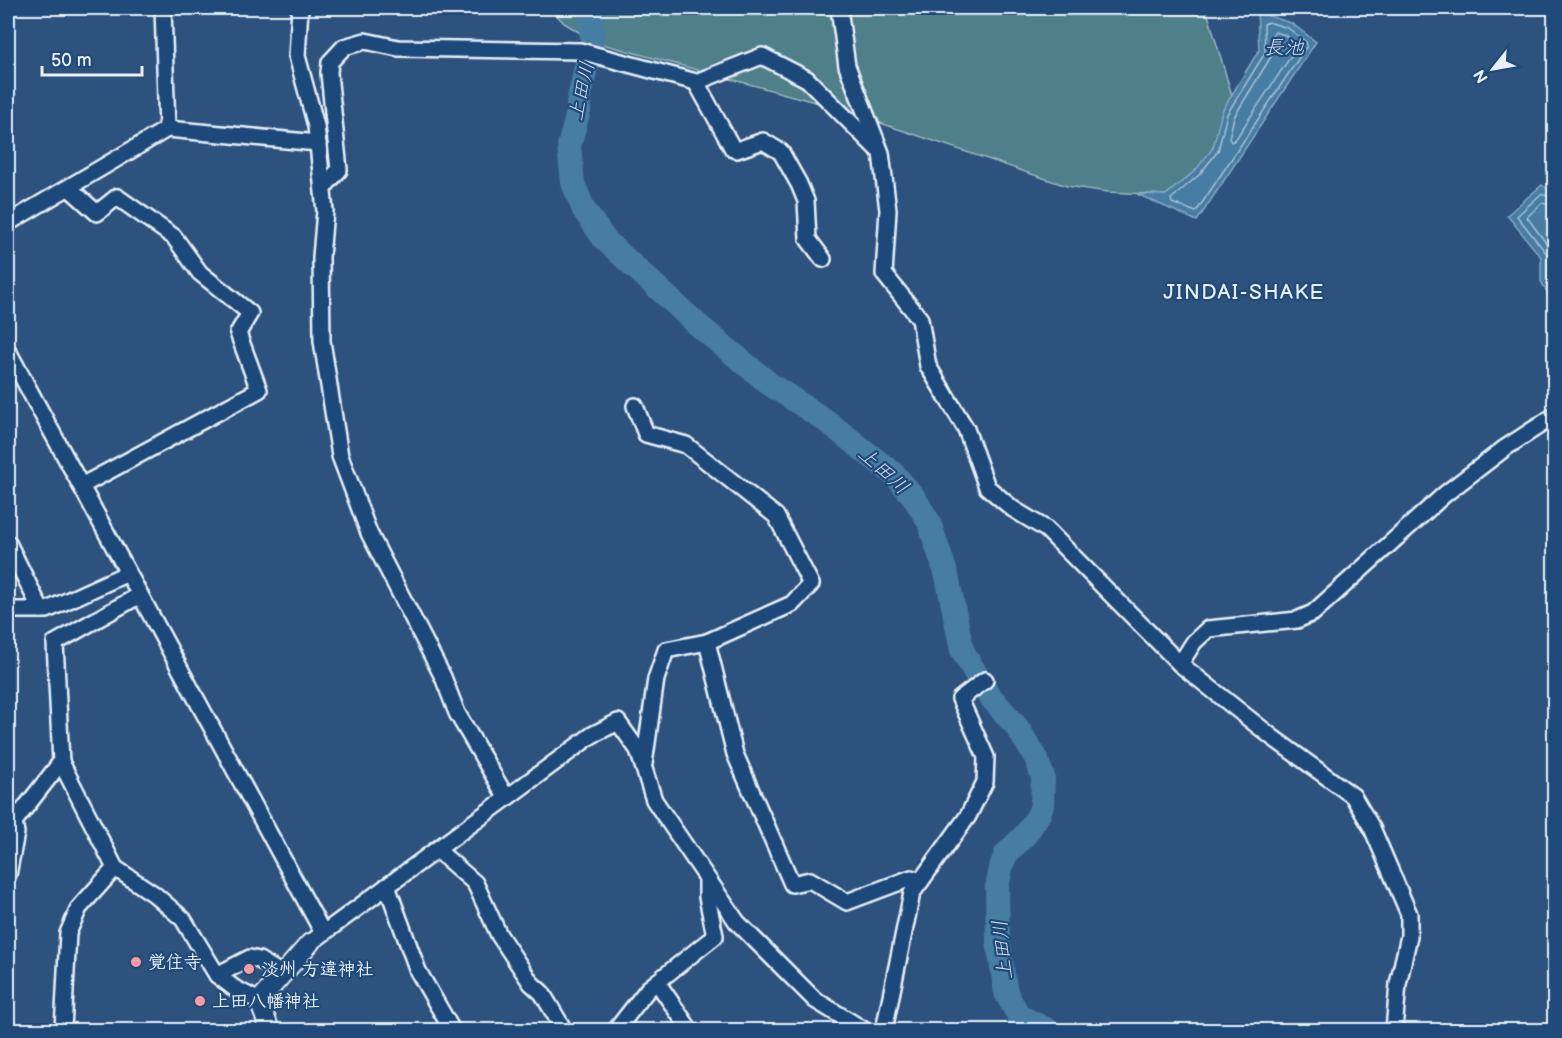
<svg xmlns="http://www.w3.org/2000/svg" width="1562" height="1038" font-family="'Balsamiq Sans','Klee One',sans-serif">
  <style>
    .green { fill: #4f7f89; stroke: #9cb8c0; stroke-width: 1.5 }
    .water { fill: #467ba3; stroke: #87aac5; stroke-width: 1.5 }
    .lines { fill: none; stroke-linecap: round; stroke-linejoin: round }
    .shore { stroke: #a7c2d6; stroke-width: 1.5 }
    .river { stroke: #467ba3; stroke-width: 24 }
    .minor-casing { stroke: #e8f1f8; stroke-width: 20 }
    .tertiary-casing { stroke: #e8f1f8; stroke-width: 22 }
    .minor { stroke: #1f4a7a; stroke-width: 15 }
    .tertiary { stroke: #1f4a7a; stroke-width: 18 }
    .poi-dot { fill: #ff9aa2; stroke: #1f4a7a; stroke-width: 2 }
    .labels { text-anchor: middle; stroke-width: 4.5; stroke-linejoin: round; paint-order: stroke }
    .poi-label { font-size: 18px; font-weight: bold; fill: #e8f1f8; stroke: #1f4a7a; text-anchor: start }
    .water-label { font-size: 20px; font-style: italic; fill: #d0dfeb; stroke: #1f4a7a }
    .quarter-label { font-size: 21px; letter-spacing: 1.5px; fill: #e8f1f8; stroke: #1f4a7a }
  </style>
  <rect width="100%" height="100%" fill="#2e527e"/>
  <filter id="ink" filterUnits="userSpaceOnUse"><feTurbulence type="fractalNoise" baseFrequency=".0167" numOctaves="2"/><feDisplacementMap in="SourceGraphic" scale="12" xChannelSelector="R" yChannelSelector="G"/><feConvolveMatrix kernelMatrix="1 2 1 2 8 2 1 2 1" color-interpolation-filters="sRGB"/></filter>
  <g filter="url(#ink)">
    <path class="green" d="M550,8H1206L1233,99C1218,116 1221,127 1213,147C1205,167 1182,181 1166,195L1108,192L1067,186L833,107L595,42L564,23Z"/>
    <g class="water">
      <polygon points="1257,12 1291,23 1316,42 1197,221 1137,194 1166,195 1195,171 1213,148 1222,111 1259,50"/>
      <polygon points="1542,185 1554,194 1554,305 1541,281 1541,257 1507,215"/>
    </g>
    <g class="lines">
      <g class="shore">
        <polygon points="1268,22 1288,28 1306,42 1307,46 1196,212 1172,203 1171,199 1199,175 1218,151 1227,114 1265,53 1264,24"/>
        <polygon points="1275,32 1285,35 1297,47 1235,140 1231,142 1229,138 1234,117 1272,55 1272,35"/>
        <polyline points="1554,198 1541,194 1517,216 1547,254 1547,279 1554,293"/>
        <polyline points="1554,206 1542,203 1527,217 1554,254"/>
      </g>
      <polyline class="river" points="590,8 592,41 578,103 579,110 569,146 573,183 584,210 605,240 698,325 771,385 825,420 895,475 913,496 929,522 947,576 962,650 987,693 1017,727 1036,758 1043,777 1042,805 1039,814 1026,834 1006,854 1002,864 997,887 998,942 1006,993 1019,1016 1048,1030"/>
      <g class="minor-casing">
        <g id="minor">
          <polyline points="163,8 167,129"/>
          <polyline points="300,8 297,56 316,126 325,211 321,257 322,341 340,456 369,533 443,677 457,713 506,797"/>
          <polyline points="839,8 847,66 881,153 888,210 884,274 920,319 928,366 966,429 987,487 1013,509 1046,529 1180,664 1272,737 1353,796 1372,828 1409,914 1409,936 1398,984 1394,1030"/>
          <polyline points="696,82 733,149 737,150 763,141 781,152 799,184 806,201 808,239 823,259"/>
          <polyline points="69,188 97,213 117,197 174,237 200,273 250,313 238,333 259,390 81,486"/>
          <polyline points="323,188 339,170 329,73 330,62 344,47 365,41 398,48 580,51 696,82 762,56 807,79 877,149"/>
          <polyline points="8,223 167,129 318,143"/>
          <polyline points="8,351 323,933"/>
          <polyline points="635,406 646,434 686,445 776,516 811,584 792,604 707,642 735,754 792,884 810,880 847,902 911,878 921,881"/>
          <polyline points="8,543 41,610"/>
          <polyline points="8,610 47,610 128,573"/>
          <polyline points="1180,664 1194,642 1208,629 1297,620 1313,613 1445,494 1505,448 1554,416"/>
          <polyline points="61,762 55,643 140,595"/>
          <polyline points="644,764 656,679 666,650 707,642"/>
          <polyline points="437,850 475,883 499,935 531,983 542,993 564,1030"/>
          <polyline points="8,875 16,833 14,822 61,762 115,868 154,894 183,919 217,975 234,988 259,1001"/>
          <polyline points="387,886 418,971 452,1030"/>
          <polyline points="310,943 592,735 618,722 638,750 654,800 737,922 815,1000 864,1030"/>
          <polyline points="217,975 250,958 259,960 282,974"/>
          <polyline points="63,1030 68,933 79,908 115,868"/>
          <polyline points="616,1030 648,989 657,982"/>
          <polyline points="690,1030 657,982 715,936 707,897 707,879"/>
          <polyline points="884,1030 912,893 968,816 985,782 986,757 960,699 985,680"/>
        </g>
      </g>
      <g class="tertiary-casing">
        <polyline id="tertiary" points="270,1030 259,1001 310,943"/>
      </g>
      <use href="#minor" class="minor"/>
      <use href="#tertiary" class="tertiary"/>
    </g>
  </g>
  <g class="poi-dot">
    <circle cx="136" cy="962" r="6"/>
    <circle cx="249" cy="969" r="6"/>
    <circle cx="200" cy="1001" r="6"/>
  </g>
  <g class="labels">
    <g class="poi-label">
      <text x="148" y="968">覚住寺</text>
      <text x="261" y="975">淡州 方違神社</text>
      <text x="212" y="1007">上田八幡神社</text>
    </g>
    <g class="water-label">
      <text x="1284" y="54">長池</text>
      <text transform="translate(581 91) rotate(-78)" y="7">上田川</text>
      <text transform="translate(884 470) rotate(42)" y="7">上田川</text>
      <text transform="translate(1002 950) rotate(-96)" y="7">上田川</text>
    </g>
    <g class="quarter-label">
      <text x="1244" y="299">JINDAI-SHAKE</text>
    </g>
  </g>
  <rect width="1562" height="1038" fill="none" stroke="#1f4a7a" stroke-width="30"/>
  <rect x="15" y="15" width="1532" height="1008" fill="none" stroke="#e8f1f8" stroke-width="2" filter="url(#ink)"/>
  <g transform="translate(1493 69) rotate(239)" stroke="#1f4a7a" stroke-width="4.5" paint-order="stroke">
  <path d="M0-4.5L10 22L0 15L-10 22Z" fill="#e8f1f8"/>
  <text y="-9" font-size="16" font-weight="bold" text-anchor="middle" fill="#e8f1f8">N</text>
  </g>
  <path d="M42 66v9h100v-9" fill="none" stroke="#e8f1f8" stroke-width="3"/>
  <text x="51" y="66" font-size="18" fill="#e8f1f8" stroke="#1f4a7a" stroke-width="4.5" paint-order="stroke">50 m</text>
</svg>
